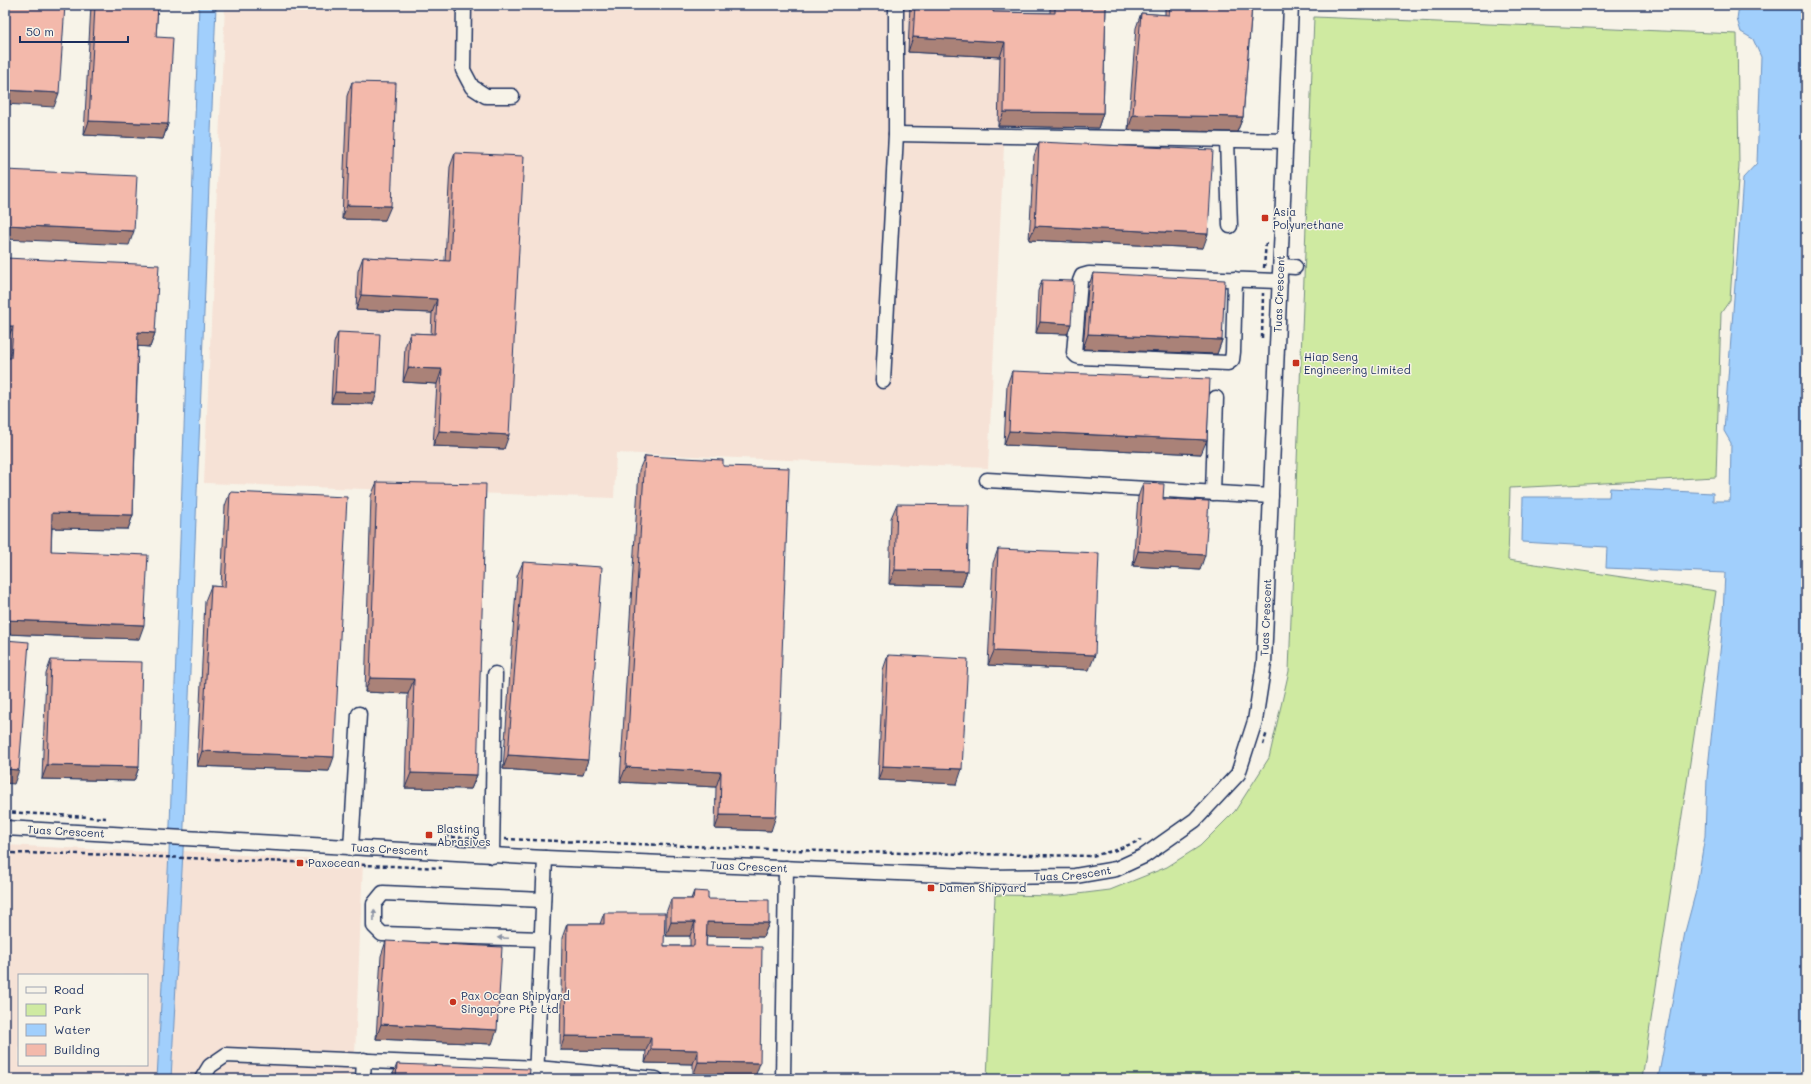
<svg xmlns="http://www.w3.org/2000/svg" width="1811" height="1084" font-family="Mali,sans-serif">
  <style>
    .built { fill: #f6e2d6; fill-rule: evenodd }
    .green { fill: #cfeaa1; stroke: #758c80 }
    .water { fill: #a1cffc; stroke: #6b8fbd }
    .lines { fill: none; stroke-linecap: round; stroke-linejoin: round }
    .minor-casing { stroke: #1b2f5e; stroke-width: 17 }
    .path { stroke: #1b2f5e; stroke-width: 2.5; stroke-dasharray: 4 3; stroke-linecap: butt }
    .minor { stroke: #f7f3e8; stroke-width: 14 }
    .wall { fill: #d19f93; stroke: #1b2f5e }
    .shaded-wall { fill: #aa8278; stroke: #1b2f5e }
    .building { fill: #f3b9ab; stroke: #1b2f5e }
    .oneway { fill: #8991a3 }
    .poi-dot { fill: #c8321e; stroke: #f7f3e8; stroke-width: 1.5 }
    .labels { text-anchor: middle; stroke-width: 3; stroke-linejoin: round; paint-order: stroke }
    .poi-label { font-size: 11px; fill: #1b2f5e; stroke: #f7f3e8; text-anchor: start }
    .street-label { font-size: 11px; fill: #1b2f5e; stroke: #f7f3e8 }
  </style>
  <rect width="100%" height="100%" fill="#f7f3e8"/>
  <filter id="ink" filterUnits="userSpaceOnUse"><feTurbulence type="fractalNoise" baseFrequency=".025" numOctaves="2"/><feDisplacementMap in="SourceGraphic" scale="8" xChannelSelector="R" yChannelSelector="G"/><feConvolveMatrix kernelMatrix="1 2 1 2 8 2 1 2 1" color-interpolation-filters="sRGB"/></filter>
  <g filter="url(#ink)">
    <g class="built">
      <polygon points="225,5 1011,5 988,468 616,453 614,498 204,483"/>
      <path d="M5,845L169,853L157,1079H5ZM19,975H147V1065H19Z"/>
      <polygon points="183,851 363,863 354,1079 171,1079"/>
    </g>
    <polygon class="green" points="1314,17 1737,34 1739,165 1730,300 1721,313 1716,477 1510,488 1508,560 1716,591 1642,1079 987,1079 995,895 1061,896 1110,890 1167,867 1200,846 1235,811 1269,758 1289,671"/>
    <g class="water">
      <polygon points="199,5 216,5 183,851 171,1079 157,1079 169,853"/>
      <polygon points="1739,5 1806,5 1806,1079 1658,1079 1685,932 1696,891 1705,836 1707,778 1722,633 1725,573 1606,568 1607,547 1522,542 1523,497 1609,497 1610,488 1713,493 1713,501 1730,501 1731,443 1724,431 1743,178 1757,163 1761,57 1753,39 1741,32 1737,19"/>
    </g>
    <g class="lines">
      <g class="minor-casing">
        <g id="minor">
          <polyline points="464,5 463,70 472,87 486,96 512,96"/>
          <polyline points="896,134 1286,141"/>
          <polyline points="1227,140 1230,226"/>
          <polyline points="1281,266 1295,267"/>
          <polyline points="1235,279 1233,352 1232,360 1228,363 1080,357 1077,356 1074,353 1080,281 1082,276 1089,274 1280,281"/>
          <polyline points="883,381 896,134 896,5"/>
          <polyline points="987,480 1271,496"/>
          <polyline points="1213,493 1216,398"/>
          <path id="s1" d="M5,828L545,858L991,877L1075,876L1116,869L1144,856L1195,820L1238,774L1255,721L1264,663L1291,5"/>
          <polyline points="351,848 359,714"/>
          <polyline points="492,856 495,674"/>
          <polyline points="542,939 382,934 374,926 374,904 383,893 543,900"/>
          <polyline points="202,1079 210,1066 226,1055 537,1068 656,1079"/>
          <polyline points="363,1079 364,1060"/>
          <polyline points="536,1079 545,858"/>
          <polyline points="783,1079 786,868"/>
        </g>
      </g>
      <g class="path">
        <polyline points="1264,268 1266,241"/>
        <polyline points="1262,338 1263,293"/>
        <polyline points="1263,745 1267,732"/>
        <polyline points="5,812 106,818"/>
        <polyline points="445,837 480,838"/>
        <polyline points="505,839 847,852 1092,856 1116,850 1141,840"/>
        <polyline points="5,853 85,854 442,868"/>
      </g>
      <use href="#minor" class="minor"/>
    </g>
    <g class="wall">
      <polygon points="91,5 158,5 156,37 168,124 163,139 84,135"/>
      <polygon points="910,5 994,5 993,12 1050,13 1050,5 1106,5 1103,113 1098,128 998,126 1000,57 908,52"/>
      <polygon points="1166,5 1252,5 1243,117 1237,132 1128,130 1136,28 1141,13 1165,15 1165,8"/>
      <polygon points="352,82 385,220 342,219 347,96"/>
      <polygon points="1039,142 1203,248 1029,240 1034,156"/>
      <polygon points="455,153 504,449 433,446 437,384 403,382 405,347 410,333 431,334 432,313 356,310 358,271 363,257 445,261 450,167"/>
      <polygon points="5,258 155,333 150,347 138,346 133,515 128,529 52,528 51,551 139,639 5,634 7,341 5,340"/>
      <polygon points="1093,273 1222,340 1217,354 1083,349 1088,288"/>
      <polygon points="1042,280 1071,324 1067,334 1036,333 1038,291"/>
      <polygon points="338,332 373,404 331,403 334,343"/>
      <polygon points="1012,371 1201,454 1004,445 1007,385"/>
      <polygon points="645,456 723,466 771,831 715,829 716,787 620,782 639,470"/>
      <polygon points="377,482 477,775 471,789 405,788 408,694 365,692 371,496"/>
      <polygon points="1143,483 1163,499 1200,570 1133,566 1138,497"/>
      <polygon points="230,492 329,771 197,766 205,601 211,586 221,587 225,506"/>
      <polygon points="897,504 967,571 962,586 889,584 891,518"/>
      <polygon points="998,549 1089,670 988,665 993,563"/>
      <polygon points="523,562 583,775 503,769 517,576"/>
      <polygon points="888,655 957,784 878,780 883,670"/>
      <polygon points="51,660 139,767 134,781 42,779 46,674"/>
      <polygon points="694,891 708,899 769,923 763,937 707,936 706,946 755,1077 693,1076 693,1064 645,1063 646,1051 560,1050 562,938 567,924 600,924 604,913 664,946 690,946 690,936 666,936 666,913 671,899 691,899"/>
      <polygon points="386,941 492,1044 376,1039 381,956"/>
      <polygon points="397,1064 529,1079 391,1079"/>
    </g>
    <g class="shaded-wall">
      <polygon points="913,37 1005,42 1000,57 908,52"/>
      <polygon points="5,90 59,93 54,107 5,104"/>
      <polygon points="1004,112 1103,113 1098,128 998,126"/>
      <polygon points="1133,115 1243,117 1237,132 1128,130"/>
      <polygon points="89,121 168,124 163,139 84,135"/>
      <polygon points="347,205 391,206 385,220 342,219"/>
      <polygon points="5,225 134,231 129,245 5,239"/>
      <polygon points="1035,226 1208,234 1203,248 1029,240"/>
      <polygon points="361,295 437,299 432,313 356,310"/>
      <polygon points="1040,322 1071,324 1067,334 1036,333"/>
      <polygon points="5,326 13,326 7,341 5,340"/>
      <polygon points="138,332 155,333 150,347 133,346"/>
      <polygon points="1088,334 1222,340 1217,354 1083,349"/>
      <polygon points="408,368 442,369 437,384 403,382"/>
      <polygon points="335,392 377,393 373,404 331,403"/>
      <polygon points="439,431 509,435 504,449 433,446"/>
      <polygon points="1009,431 1207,440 1201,454 1004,445"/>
      <polygon points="52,513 133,515 128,529 47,528"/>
      <polygon points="1138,551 1205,555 1200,570 1133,566"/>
      <polygon points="895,570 967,571 962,586 889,584"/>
      <polygon points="5,620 144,625 139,639 5,634"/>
      <polygon points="994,651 1095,655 1089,670 988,665"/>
      <polygon points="370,678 414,679 408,694 365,692"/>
      <polygon points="202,751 334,757 329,771 197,766"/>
      <polygon points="508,755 588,760 583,775 503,769"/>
      <polygon points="47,765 139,767 134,781 42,779"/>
      <polygon points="883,766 962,769 957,784 878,780"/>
      <polygon points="626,767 721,772 716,787 620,782"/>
      <polygon points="5,769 19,770 14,784 5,783"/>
      <polygon points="411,773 477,775 471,789 405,788"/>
      <polygon points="720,815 776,816 771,831 715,829"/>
      <polygon points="671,922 695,922 690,936 666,936"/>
      <polygon points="707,922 769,923 763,937 702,936"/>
      <polygon points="381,1024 497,1030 492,1044 376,1039"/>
      <polygon points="565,1036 651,1037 646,1051 560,1050"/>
      <polygon points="651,1049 698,1050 693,1064 645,1063"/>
      <polygon points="698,1062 760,1063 755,1077 693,1076"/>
    </g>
    <g class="building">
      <polygon points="5,5 65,5 59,93 5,90"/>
      <polygon points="95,5 158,5 156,37 173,38 168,124 89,121"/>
      <polygon points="915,5 994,5 993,12 1055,13 1055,5 1106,5 1103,113 1004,112 1005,42 913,37"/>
      <polygon points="1170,5 1252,5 1243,117 1133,115 1141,13 1169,15"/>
      <polygon points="352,82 396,83 391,206 347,205"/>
      <polygon points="1039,142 1213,150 1208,234 1035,226"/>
      <polygon points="455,153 524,156 509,435 439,431 442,369 408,368 410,333 435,334 437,299 361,295 363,257 450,261"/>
      <polygon points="5,170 137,176 134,231 5,225"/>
      <polygon points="5,258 159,265 155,333 138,332 133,515 52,513 51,551 148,555 144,625 5,620 5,358 11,358 13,326 5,326"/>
      <polygon points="1093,273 1225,280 1222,340 1088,334"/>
      <polygon points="1042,280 1074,281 1071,324 1040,322"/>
      <polygon points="338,332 380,334 377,393 335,392"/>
      <polygon points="1012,371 1210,379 1207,440 1009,431"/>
      <polygon points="645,456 723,460 723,466 789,468 776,816 720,815 721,772 626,767"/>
      <polygon points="377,482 486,484 477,775 411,773 414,679 370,678"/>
      <polygon points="1143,483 1164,484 1163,499 1209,501 1205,555 1138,551"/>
      <polygon points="230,492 347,497 334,757 202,751 211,586 225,587"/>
      <polygon points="897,504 969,505 967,571 895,570"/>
      <polygon points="998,549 1099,553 1095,655 994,651"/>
      <polygon points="523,562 602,567 588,760 508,755"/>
      <polygon points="5,640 29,642 19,770 5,769"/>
      <polygon points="888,655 968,659 962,769 883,766"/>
      <polygon points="51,660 142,662 139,767 47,765"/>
      <polygon points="694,891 708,892 708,899 769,900 769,923 707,922 706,946 762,947 760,1063 698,1062 698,1050 651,1049 651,1037 565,1036 567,924 604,924 604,913 665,913 664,946 694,946 695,922 671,922 671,899 693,899"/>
      <polygon points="386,941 502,947 497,1030 381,1024"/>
      <polygon points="397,1064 530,1069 529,1079 396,1079"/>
    </g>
    <defs><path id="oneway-solid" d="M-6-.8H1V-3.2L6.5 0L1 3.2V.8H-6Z"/></defs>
    <g class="oneway">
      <use href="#oneway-solid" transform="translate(374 915) rotate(-89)"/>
      <use href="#oneway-solid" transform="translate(503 938) rotate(-178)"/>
    </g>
  </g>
  <g class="poi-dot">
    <rect x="1261" y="214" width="8" height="8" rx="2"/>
    <rect x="1292" y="359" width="8" height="8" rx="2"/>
    <rect x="425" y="831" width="8" height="8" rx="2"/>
    <rect x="296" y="859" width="8" height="8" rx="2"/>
    <rect x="927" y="884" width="8" height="8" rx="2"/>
    <circle cx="453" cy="1002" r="4"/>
  </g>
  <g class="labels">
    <g class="poi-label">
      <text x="1273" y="216">Asia<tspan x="1273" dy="13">Polyurethane</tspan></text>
      <text x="1304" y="361">Hiap Seng<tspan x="1304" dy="13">Engineering Limited</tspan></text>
      <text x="437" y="833">Blasting<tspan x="437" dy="13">Abrasives</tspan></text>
      <text x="308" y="867">Paxocean</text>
      <text x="939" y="892">Damen Shipyard</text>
      <text x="461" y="1000">Pax Ocean Shipyard<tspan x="461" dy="13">Singapore Pte Ltd</tspan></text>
    </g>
    <g class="street-label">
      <text dy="4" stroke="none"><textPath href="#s1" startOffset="1753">Tuas Crescent</textPath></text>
      <text dy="4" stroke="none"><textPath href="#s1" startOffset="1429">Tuas Crescent</textPath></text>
      <text dy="4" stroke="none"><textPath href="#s1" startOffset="61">Tuas Crescent</textPath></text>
      <text dy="4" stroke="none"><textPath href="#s1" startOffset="385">Tuas Crescent</textPath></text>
      <text dy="4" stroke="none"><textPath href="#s1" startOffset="745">Tuas Crescent</textPath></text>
      <text dy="4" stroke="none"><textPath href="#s1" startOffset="1069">Tuas Crescent</textPath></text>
    </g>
  </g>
  <rect width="1811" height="1084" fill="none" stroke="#f7f3e8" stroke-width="20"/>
  <rect x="10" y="10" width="1791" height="1064" fill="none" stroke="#1b2f5e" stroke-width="1.5" filter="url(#ink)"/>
  <rect x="18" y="974" width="130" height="92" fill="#f7f3e8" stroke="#9fa5b1"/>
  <rect x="26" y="987" width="20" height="6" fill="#f7f3e8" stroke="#9fa5b1"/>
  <text x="54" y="994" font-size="12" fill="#1b2f5e">Road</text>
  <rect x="26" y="1004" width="20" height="12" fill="#cfeaa1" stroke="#9fa5b1"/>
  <text x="54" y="1014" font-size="12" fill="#1b2f5e">Park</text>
  <rect x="26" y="1024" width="20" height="12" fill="#a1cffc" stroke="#9fa5b1"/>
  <text x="54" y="1034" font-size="12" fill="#1b2f5e">Water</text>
  <rect x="26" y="1044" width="20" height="12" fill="#f3b9ab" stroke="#9fa5b1"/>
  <text x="54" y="1054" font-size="12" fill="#1b2f5e">Building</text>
  <path d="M20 36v6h108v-6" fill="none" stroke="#1b2f5e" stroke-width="2"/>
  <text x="26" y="36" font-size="12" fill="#1b2f5e" stroke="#f7f3e8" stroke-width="3" paint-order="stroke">50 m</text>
</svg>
